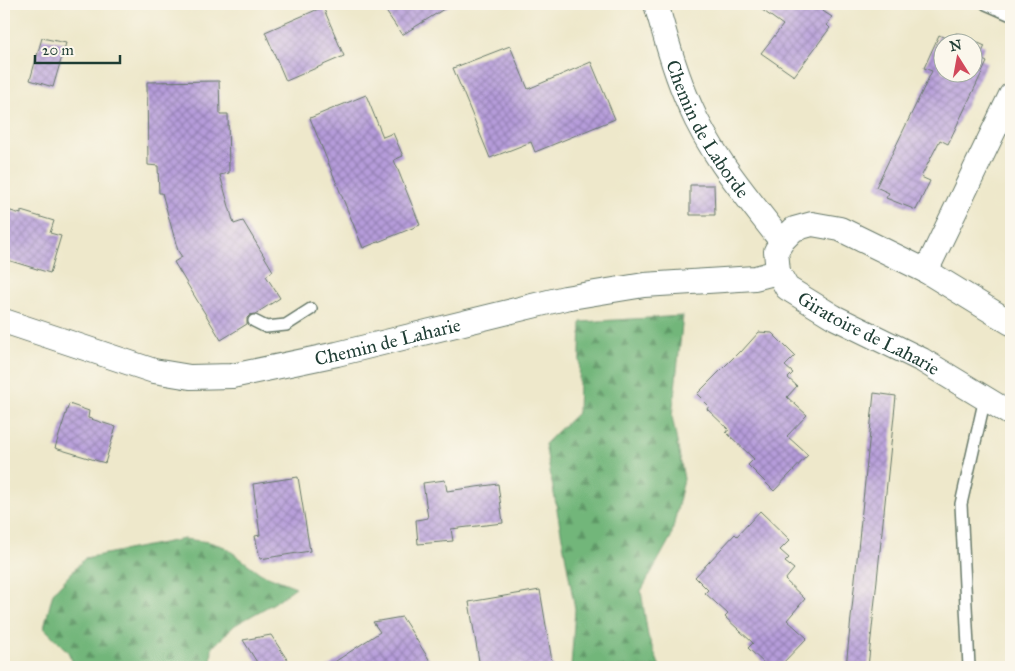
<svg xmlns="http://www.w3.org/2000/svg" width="1015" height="671" font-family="'IM FELL Great Primer',serif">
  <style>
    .forest { fill: url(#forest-firs); stroke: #487a57 }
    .building { fill: url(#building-cross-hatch); fill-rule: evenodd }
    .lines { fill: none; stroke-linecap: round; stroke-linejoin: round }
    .lane-casing { stroke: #677969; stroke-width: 14 }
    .street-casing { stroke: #677969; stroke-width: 26 }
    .lane { stroke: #fff; stroke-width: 11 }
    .street { stroke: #fff; stroke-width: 24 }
    .labels { text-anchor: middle; stroke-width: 4; stroke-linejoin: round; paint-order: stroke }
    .street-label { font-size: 19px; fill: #1f3d34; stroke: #fbf7ec }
  </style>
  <defs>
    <pattern id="forest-firs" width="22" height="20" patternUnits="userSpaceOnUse" patternTransform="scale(1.25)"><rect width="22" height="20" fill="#72b67a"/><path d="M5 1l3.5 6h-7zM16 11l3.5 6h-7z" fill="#5d9565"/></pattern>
    <pattern id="building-cross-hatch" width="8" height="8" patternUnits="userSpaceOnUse" patternTransform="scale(1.25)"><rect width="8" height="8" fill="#b69cda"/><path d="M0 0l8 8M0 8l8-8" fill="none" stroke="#9380b2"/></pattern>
  </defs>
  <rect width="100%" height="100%" fill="#fbf7ec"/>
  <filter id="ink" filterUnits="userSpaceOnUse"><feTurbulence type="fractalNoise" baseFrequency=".02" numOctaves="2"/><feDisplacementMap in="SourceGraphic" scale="10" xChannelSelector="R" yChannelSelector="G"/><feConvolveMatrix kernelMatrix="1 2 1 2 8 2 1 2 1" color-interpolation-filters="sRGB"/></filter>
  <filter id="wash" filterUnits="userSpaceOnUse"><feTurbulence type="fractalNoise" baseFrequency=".0096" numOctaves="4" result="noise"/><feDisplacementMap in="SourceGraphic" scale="20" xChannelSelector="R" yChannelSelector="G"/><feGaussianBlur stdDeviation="1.12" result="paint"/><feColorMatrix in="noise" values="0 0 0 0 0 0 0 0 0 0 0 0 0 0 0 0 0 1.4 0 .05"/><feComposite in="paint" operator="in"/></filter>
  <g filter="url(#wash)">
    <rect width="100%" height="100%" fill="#eee8cb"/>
    <g class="forest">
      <polygon points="683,316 672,416 684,479 671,537 641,591 648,636 660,667 571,667 575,609 545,444 578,412 581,322"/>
      <polygon points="184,539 209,542 225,547 260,573 296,587 274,603 235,625 212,648 211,667 75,667 68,652 44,628 53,593 85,558"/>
    </g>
    <g id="blocks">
      <g class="building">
        <polygon points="381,4 452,4 402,35"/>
        <polygon points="754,4 812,4 832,17 827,25 830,28 794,76 761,53 783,25"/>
        <polygon points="323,7 344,56 286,81 265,32"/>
        <path d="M956,33L985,46L979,58L987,62L948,144L940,140L921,177L930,181L916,210L886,198L889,193L876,187L932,71L924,68L939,35L951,41ZM942,42H972V72H942Z"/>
        <polygon points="42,38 66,43 53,87 30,80"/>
        <polygon points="510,46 528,89 591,62 615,119 535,152 531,142 490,158 453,68"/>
        <polygon points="219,81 220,114 228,114 229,173 220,175 234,224 243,221 273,271 266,276 280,298 255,314 250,315 247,318 247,324 221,340 174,262 182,257 178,251 162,193 159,193 158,166 148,165 147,82"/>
        <polygon points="366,95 383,137 393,133 403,156 394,160 420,225 363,248 310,118"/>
        <polygon points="690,185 714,185 715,215 690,215"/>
        <polygon points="4,209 21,214 21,211 54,221 50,233 61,236 50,273 4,259"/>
        <polygon points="759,332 772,333 795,356 785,366 793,373 788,378 797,386 787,397 807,415 787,436 808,455 774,491 748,465 754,459 726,432 729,430 707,409 709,406 697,394 740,351 741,352"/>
        <polygon points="874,393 896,396 868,667 846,667"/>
        <polygon points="69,404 89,411 88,418 116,427 105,463 55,448"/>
        <polygon points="298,477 310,551 260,559 255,536 260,535 253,484"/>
        <polygon points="445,480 447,491 498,484 503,523 451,529 453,541 418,544 416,520 428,518 423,483"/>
        <polygon points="760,511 790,540 780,550 789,558 785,562 794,569 785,580 805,599 787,620 807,638 779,667 768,667 748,648 753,643 725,617 728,614 705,593 708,590 695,577 735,534 737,536"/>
        <polygon points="540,590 553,667 480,667 469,602"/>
        <polygon points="402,617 434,667 327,667 380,632 373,622"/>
        <polygon points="271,635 292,667 260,667 243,640"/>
      </g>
    </g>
  </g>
  <g filter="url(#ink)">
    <use href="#blocks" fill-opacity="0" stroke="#677969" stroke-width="1"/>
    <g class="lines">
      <g class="lane-casing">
        <g id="lane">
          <polyline points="986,4 1011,15"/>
          <polyline points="254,321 266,327 286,325 311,309"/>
          <polyline points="969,667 961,504 985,398"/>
        </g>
      </g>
      <g class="street-casing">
        <g id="street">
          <path id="s1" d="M656,4C666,38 675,73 690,106C710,153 744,193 775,233L783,240"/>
          <polyline points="926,271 1011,95"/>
          <path id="s2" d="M4,321L154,371L190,377L232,376L337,354L565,298L644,285L755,278L778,272"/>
          <path id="s3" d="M1011,323L926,271L840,229L812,224L794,229L783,240L776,251L778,272L787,288L834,317L922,360L1011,414"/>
        </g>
      </g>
      <use href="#lane" class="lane"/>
      <use href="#street" class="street"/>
    </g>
  </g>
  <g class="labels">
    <g class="street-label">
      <text dy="7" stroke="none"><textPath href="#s1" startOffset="136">Chemin de Laborde</textPath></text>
      <text dy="7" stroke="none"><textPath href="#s3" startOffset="404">Giratoire de Laharie</textPath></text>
      <text dy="7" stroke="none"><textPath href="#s2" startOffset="396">Chemin de Laharie</textPath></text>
    </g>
  </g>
  <rect width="1015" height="671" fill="none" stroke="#fbf7ec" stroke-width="20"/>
  <g transform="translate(958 58) rotate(349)"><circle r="24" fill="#fbf7ec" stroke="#a3ada2"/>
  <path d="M0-4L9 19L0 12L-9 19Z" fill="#d1495b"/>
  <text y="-8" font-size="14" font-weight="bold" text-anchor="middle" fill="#1f3d34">N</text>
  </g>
  <path d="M35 55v8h85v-8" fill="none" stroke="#1f3d34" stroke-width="2.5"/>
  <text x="42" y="55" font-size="15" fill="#1f3d34" stroke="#fbf7ec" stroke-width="4" paint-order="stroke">20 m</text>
</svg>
